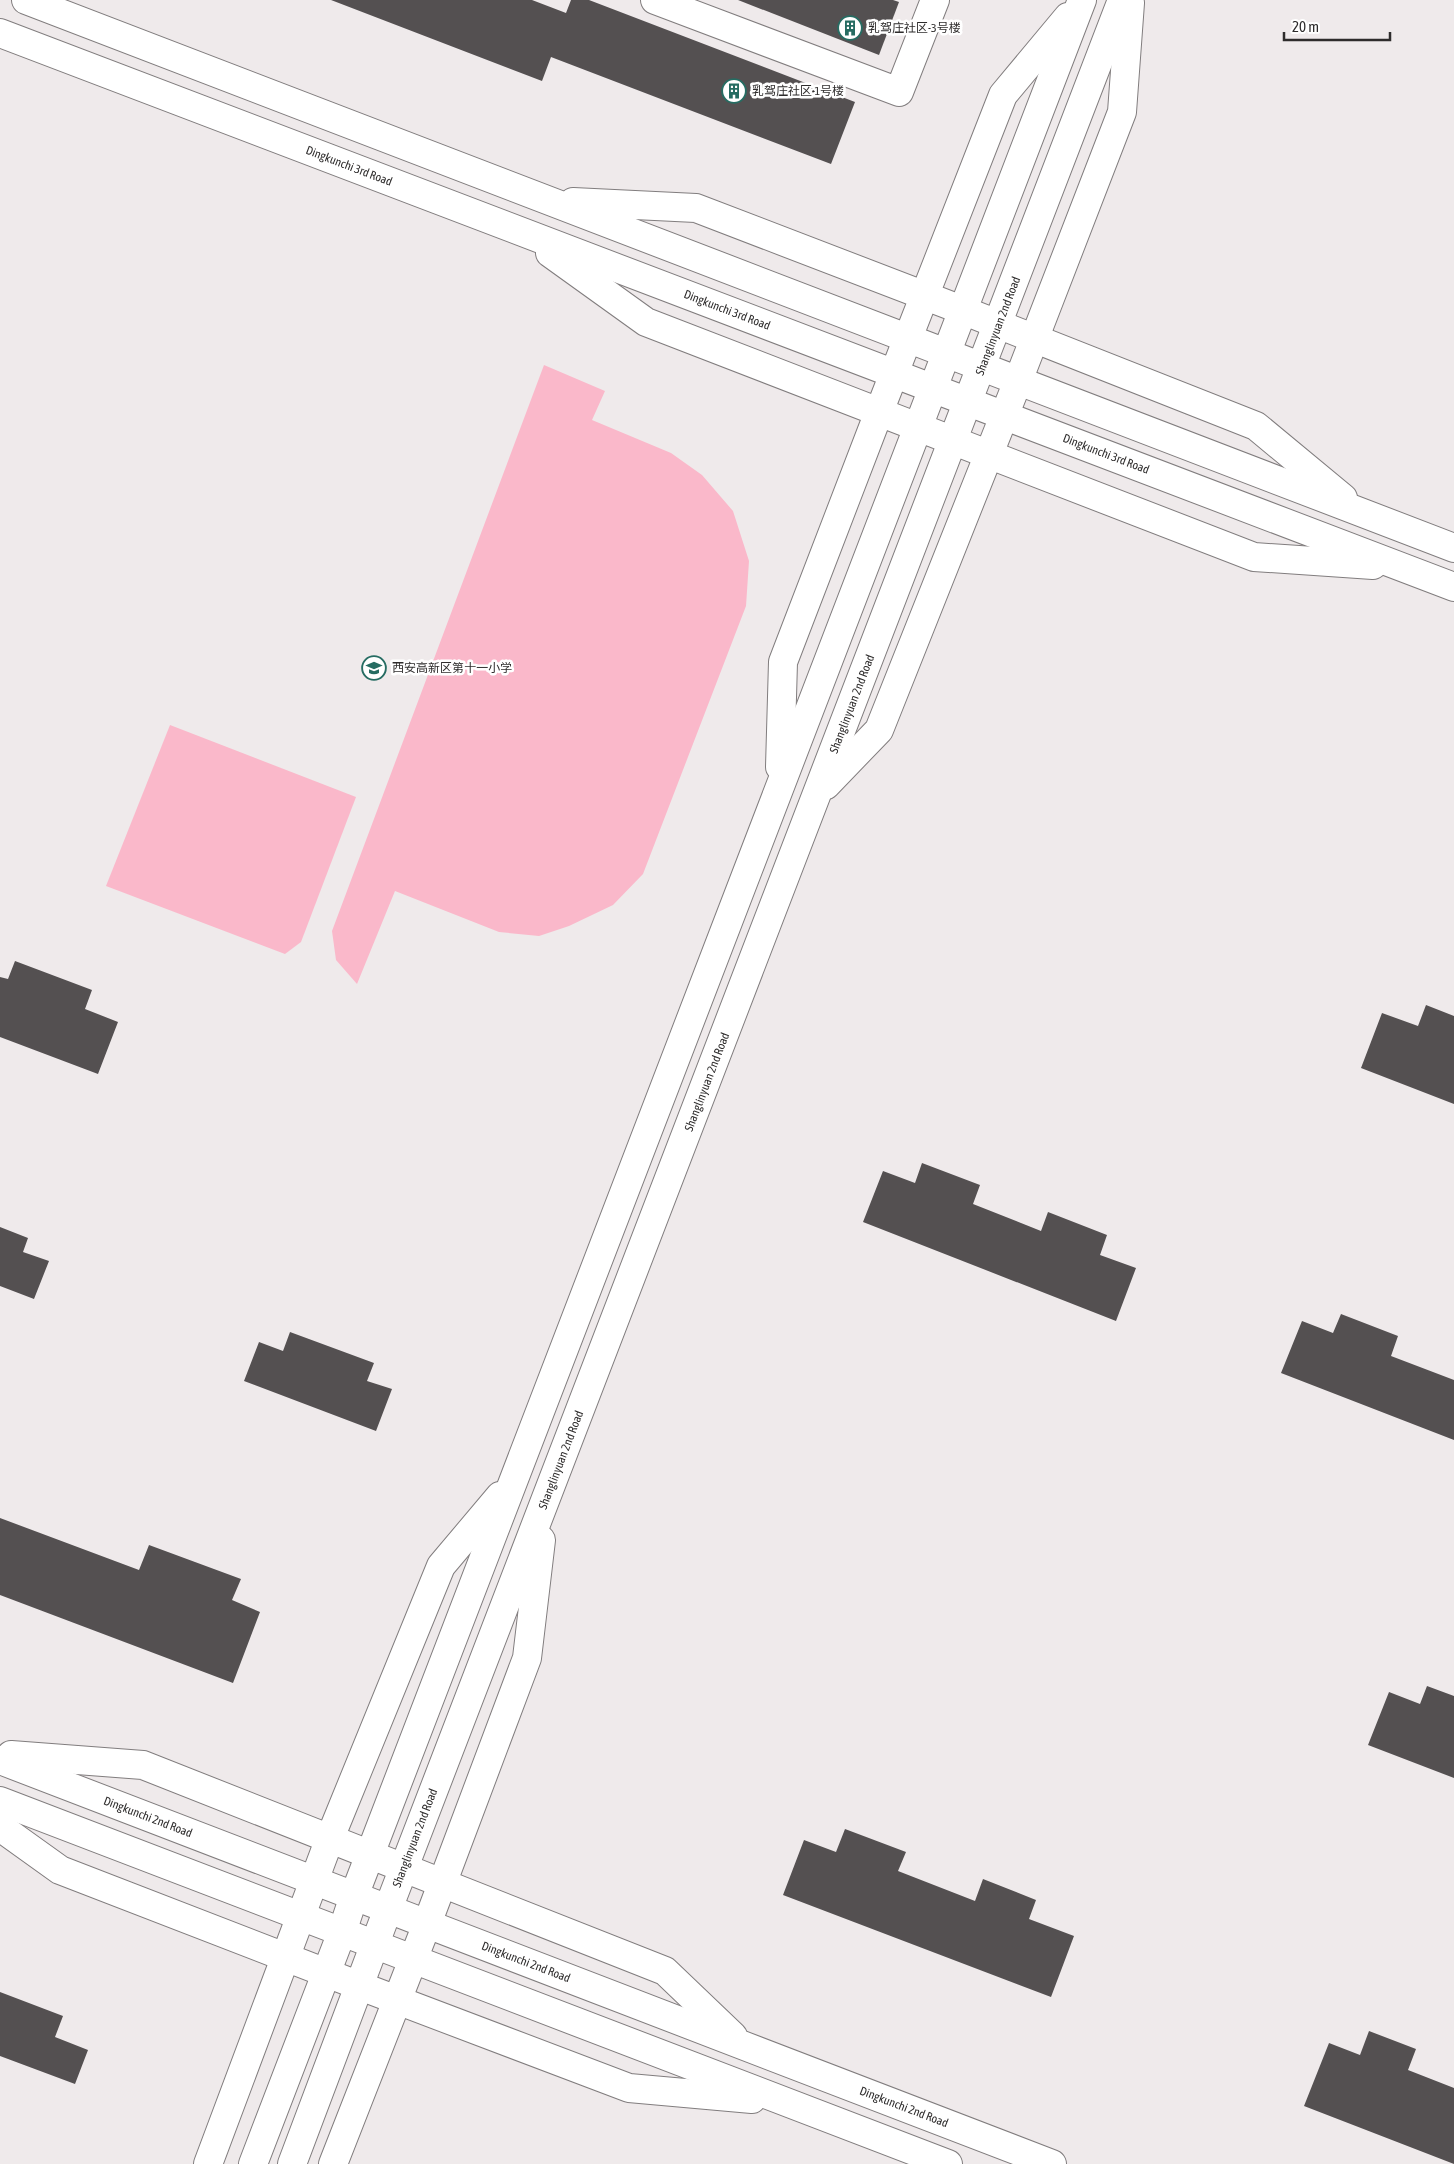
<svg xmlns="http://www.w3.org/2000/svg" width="1454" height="2164" font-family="'Asap Condensed','Noto Sans SC',sans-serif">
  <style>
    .grass { fill: #fab8ca }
    .building { fill: #545051 }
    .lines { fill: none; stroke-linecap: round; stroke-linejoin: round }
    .minor-casing { stroke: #817d7e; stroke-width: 30 }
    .tertiary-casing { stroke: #817d7e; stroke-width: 30 }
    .minor { stroke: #fff; stroke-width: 28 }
    .tertiary { stroke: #fff; stroke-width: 28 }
    .labels { text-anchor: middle; stroke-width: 5; stroke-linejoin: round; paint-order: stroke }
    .poi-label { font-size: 12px; fill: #2e2c2c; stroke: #fff; text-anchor: start }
    .street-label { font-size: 12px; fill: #2e2c2c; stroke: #fff }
  </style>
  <rect width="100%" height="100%" fill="#efeaeb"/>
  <g class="grass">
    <polygon points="544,365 605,391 592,420 671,453 702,475 733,511 749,561 746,606 643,874 613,905 569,926 539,936 499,932 395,891 357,984 336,960 332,931"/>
    <polygon points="170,725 356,797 301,942 285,954 106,886"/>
  </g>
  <g class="building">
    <polygon points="331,0 532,0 566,13 571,0 589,0 855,102 831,164 551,57 542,81"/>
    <polygon points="738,0 893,0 899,2 879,55"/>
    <polygon points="15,961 92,990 85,1009 118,1022 98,1074 0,1037 0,977 8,979"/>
    <polygon points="1426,1005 1454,1016 1454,1104 1361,1068 1382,1013 1418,1026"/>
    <polygon points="922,1163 980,1185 973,1204 1041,1231 1048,1212 1107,1235 1100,1255 1136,1268 1116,1321 863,1222 883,1171 915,1183"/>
    <polygon points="0,1227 28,1238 23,1252 49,1261 34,1299 0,1286"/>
    <polygon points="1341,1314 1398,1336 1391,1356 1454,1380 1454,1440 1281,1373 1302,1321 1333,1333"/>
    <polygon points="290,1332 374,1363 367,1381 392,1389 376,1431 244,1381 259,1342 283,1351"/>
    <polygon points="0,1518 139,1570 149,1545 241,1579 232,1600 260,1612 233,1683 0,1595"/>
    <polygon points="1427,1686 1454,1696 1454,1778 1368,1745 1389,1692 1420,1704"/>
    <polygon points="845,1829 906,1852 898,1871 975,1901 983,1879 1036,1900 1029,1919 1074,1936 1051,1997 783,1895 804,1840 836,1852"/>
    <polygon points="0,1992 63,2016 55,2037 88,2050 75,2084 0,2056"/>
    <polygon points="1369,2031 1416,2049 1408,2070 1454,2088 1454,2164 1304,2106 1329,2043 1360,2055"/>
  </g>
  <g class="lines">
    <g class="minor-casing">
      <polyline id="minor" points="655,0 899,92 935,0"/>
    </g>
    <g class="tertiary-casing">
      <g id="tertiary">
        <polyline points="26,0 1454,548"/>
        <polyline points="0,33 1454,587"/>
        <polyline points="573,202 696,208 962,310 1256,426 1343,498"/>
        <polyline points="550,253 646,322 1254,557 1373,565"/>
        <polyline points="780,767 783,662 879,412 1003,95 1068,17"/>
        <polyline points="826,785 879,730 1018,381 1122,112 1130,3"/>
        <polyline points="11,1755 143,1765 665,1971 733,2036"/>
        <polyline points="0,1760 1052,2164"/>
        <polyline points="0,1801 948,2164"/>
        <polyline points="0,1827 60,1870 360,1986 629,2088 752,2099"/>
        <polyline points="208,2164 330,1838 441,1566 500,1496"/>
        <polyline points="253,2164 342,1932 354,1896 1082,0"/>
        <polyline points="292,2164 388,1909 1122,0"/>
        <polyline points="333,2164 427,1924 527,1658 541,1540"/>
      </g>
    </g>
    <use href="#minor" class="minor"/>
    <use href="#tertiary" class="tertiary"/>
  </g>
  <defs>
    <g id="building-ring" transform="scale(1.25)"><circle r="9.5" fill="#fff" stroke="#266c62" stroke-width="1.5"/><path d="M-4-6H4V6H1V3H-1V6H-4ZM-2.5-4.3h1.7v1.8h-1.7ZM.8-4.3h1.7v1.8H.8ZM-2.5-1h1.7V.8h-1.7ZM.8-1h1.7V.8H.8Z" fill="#266c62"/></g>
    <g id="school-ring" transform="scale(1.25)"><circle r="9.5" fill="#fff" stroke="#266c62" stroke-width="1.5"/><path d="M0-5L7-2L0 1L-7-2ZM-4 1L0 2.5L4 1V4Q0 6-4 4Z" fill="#266c62"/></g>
  </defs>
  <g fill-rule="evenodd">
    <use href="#building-ring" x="850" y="28"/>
    <use href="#building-ring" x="734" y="91"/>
    <use href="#school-ring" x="374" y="668"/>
  </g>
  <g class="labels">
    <g class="poi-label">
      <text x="868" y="32">乳驾庄社区-3号楼</text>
      <text x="752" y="95">乳驾庄社区-1号楼</text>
      <text x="392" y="672">西安高新区第十一小学</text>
    </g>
    <g class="street-label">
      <text transform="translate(349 166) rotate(21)" y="4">Dingkunchi 3rd Road</text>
      <text transform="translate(727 310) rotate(21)" y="4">Dingkunchi 3rd Road</text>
      <text transform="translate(998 326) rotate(-69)" y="4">Shanglinyuan 2nd Road</text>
      <text transform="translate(1106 454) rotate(21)" y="4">Dingkunchi 3rd Road</text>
      <text transform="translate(852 704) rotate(-69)" y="4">Shanglinyuan 2nd Road</text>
      <text transform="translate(707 1082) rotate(-69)" y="4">Shanglinyuan 2nd Road</text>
      <text transform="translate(561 1460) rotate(-69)" y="4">Shanglinyuan 2nd Road</text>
      <text transform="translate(148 1817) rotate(21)" y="4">Dingkunchi 2nd Road</text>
      <text transform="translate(415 1838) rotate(-69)" y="4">Shanglinyuan 2nd Road</text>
      <text transform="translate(526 1962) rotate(21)" y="4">Dingkunchi 2nd Road</text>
      <text transform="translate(904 2107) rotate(21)" y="4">Dingkunchi 2nd Road</text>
    </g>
  </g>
  <path d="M1284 32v8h106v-8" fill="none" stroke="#2e2c2c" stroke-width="2.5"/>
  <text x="1292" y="32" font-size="15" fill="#2e2c2c" stroke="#ffffff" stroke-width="4" paint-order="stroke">20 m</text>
</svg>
